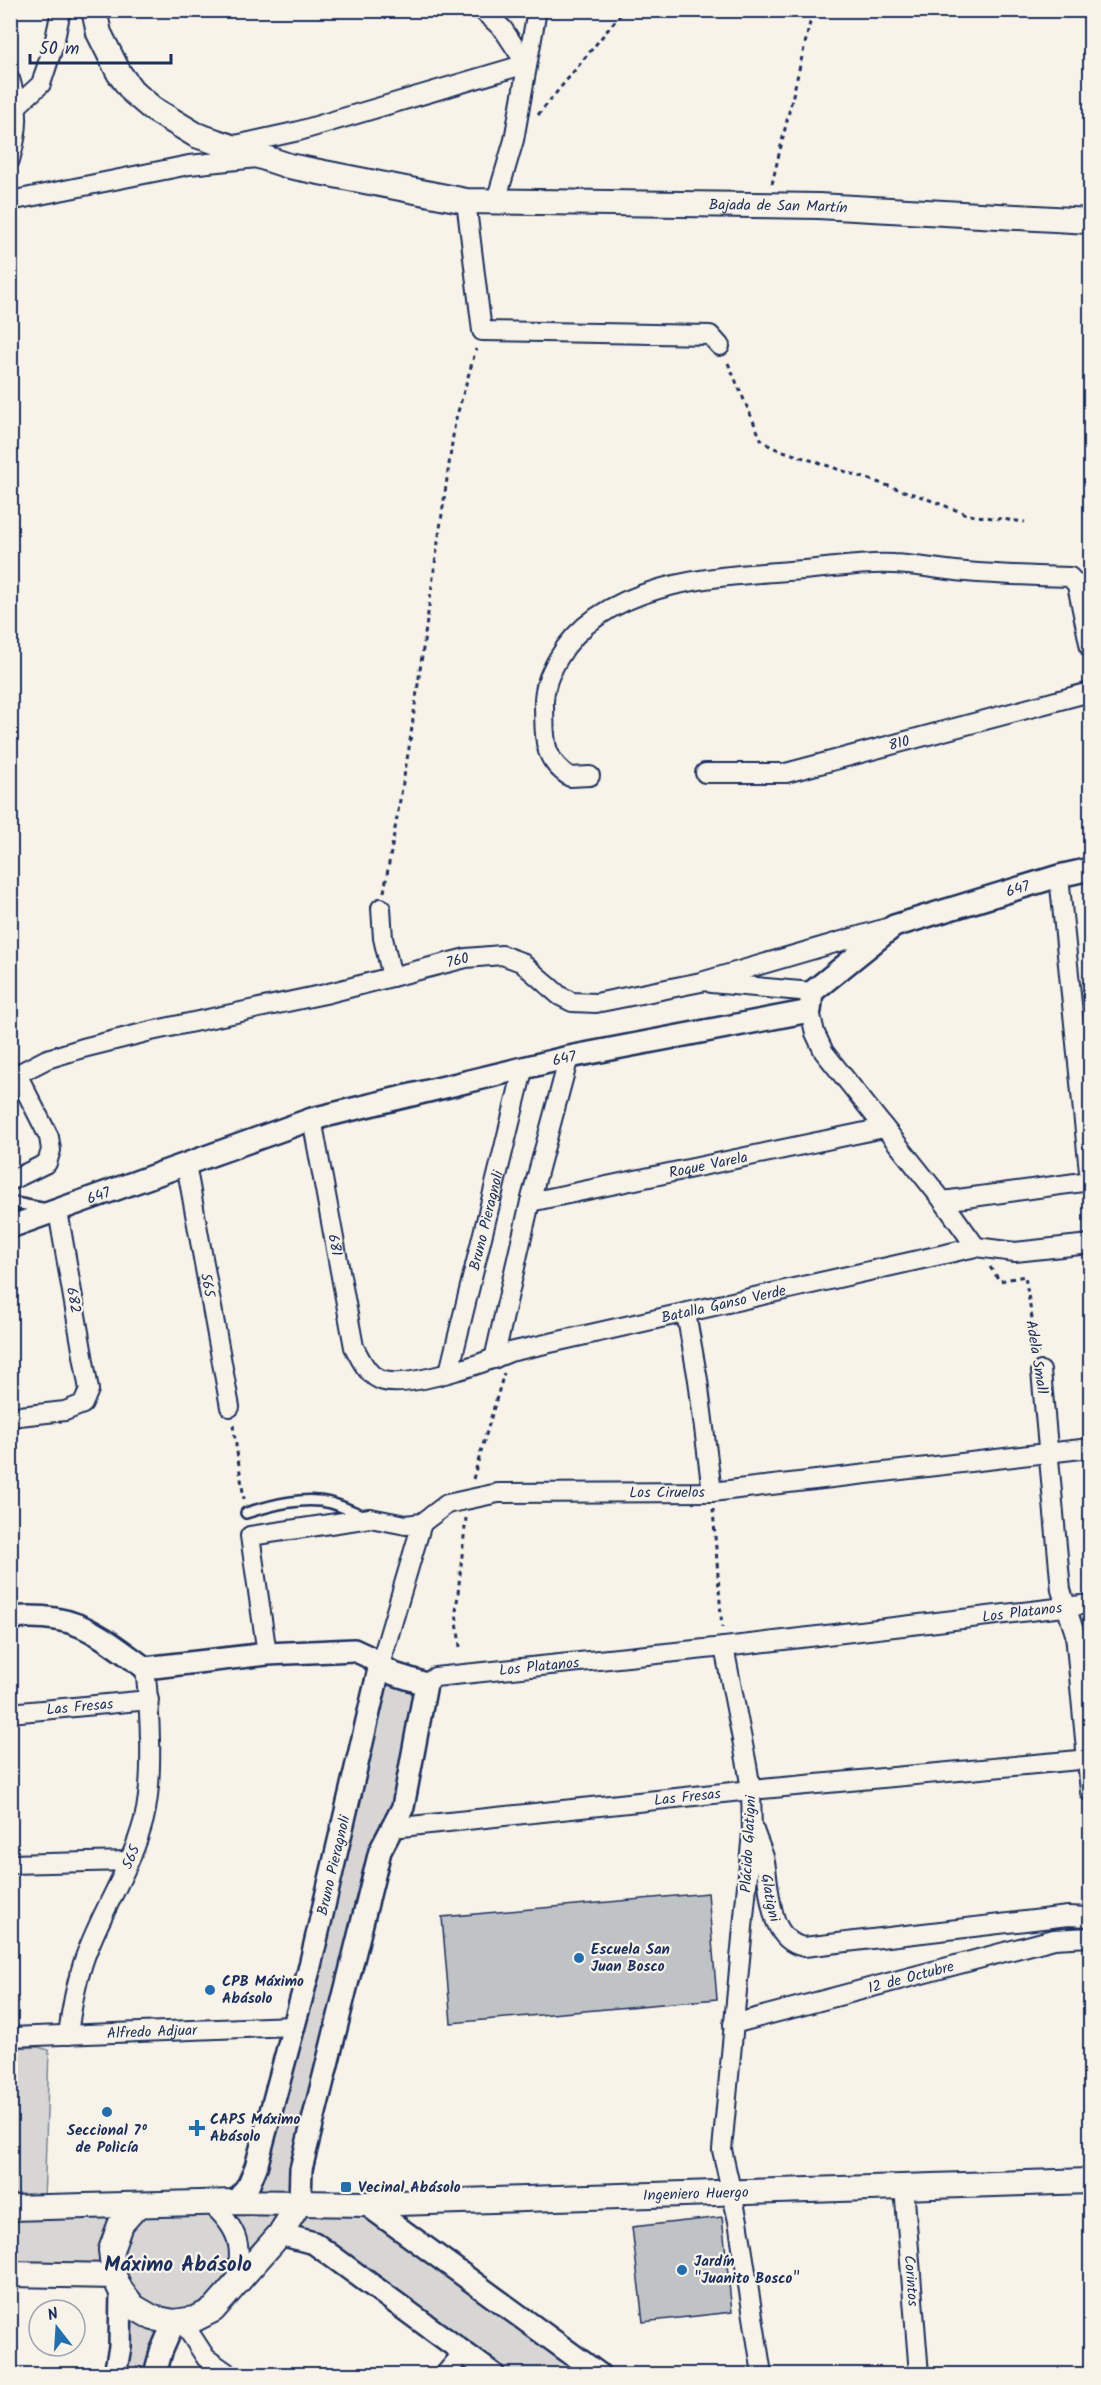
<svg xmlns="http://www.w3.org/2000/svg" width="1101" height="2385" font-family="Kalam,sans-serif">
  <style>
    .green { fill: #d7d6d4; stroke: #798299; stroke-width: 1.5 }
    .building { fill: #c0c3c5; stroke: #1b2f5e; stroke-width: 1.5 }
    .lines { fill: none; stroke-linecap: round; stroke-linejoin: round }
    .service-casing { stroke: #1b2f5e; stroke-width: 14 }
    .minor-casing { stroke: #1b2f5e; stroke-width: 22 }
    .tertiary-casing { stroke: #1b2f5e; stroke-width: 26 }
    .secondary-casing { stroke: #1b2f5e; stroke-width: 28 }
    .path { stroke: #1b2f5e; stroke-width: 3; stroke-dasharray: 4.5 4.5; stroke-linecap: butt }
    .service { stroke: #f7f3e8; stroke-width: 9 }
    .minor { stroke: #f7f3e8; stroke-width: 18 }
    .tertiary { stroke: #f7f3e8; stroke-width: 21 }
    .secondary { stroke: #f7f3e8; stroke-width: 24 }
    .poi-dot { fill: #1f6fb2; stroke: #f7f3e8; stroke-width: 2 }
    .labels { text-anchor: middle; stroke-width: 4.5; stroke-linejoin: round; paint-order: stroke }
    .street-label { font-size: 15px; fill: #1b2f5e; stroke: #f7f3e8 }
    .poi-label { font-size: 15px; font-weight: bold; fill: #1b2f5e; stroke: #f7f3e8; text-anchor: start }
    .district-label { font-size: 21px; font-weight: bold; fill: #1b2f5e; stroke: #f7f3e8 }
  </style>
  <rect width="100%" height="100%" fill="#f7f3e8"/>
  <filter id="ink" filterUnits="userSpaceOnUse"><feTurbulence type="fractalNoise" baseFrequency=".0167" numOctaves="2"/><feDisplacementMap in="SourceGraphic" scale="12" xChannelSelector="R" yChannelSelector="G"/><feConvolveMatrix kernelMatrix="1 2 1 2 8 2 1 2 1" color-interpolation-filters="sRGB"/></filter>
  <g filter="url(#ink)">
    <g class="green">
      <polygon points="380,1665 426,1684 403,1807 380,1851 300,2202 366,2204 599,2374 493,2374 314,2243 280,2234 235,2284 173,2322 155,2374 115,2374 114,2276 11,2274 10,2208 236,2202"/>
      <polygon points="38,2047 49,2050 44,2204 11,2204 10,2048"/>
    </g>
    <g class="building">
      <polygon points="708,1893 717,1999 451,2023 442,1917"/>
      <polygon points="722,2217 732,2312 643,2322 632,2227"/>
    </g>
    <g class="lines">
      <g class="service-casing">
        <g id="service">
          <polyline points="10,1202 47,1209"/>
          <path d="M246,1513C272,1505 304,1496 331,1503C341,1506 352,1511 362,1515"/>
        </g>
      </g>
      <g class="minor-casing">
        <g id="minor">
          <path d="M10,79C20,110 19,129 10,160"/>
          <polyline points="18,105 41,84 54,44 61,10"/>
          <polyline points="231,146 299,131 526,64 503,29 482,10"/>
          <polyline points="10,201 189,165 257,158"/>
          <polyline points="466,201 482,331 710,335 720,346"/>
          <polyline points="496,201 514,140 537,10"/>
          <path id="s1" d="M705,773H786L1090,692"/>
          <path d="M590,776L570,777C541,758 545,737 544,706C543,688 550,673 558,659C603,579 722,576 803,570C833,568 864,562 894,564C918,565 942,570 966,572C1000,575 1035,576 1070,577L1077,585L1090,648"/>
          <polyline points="381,908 383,938 392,977"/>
          <polyline points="711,983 812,992"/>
          <polyline points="810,1011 815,1033 824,1052 943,1201 976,1247"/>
          <path id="s2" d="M10,1078L47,1059L83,1048L151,1031L325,994L466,958L502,955L521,962L560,996L572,1002L596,1003L701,982L890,927"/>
          <path id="s3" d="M312,1119L354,1347C361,1360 368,1377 384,1381C411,1388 484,1363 510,1352L976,1247L1015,1252L1090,1244"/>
          <path id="s4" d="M186,1164L230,1407"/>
          <polyline points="10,1181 47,1163 51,1150 49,1137 17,1074"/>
          <polyline points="943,1201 1090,1181 1059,876"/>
          <path id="s5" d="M530,1202L884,1128"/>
          <polyline points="686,1313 698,1380 712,1492"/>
          <polyline points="494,1359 530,1202 569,1057"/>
          <polyline points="1041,1371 1061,1590 1075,1634 1090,1792"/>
          <path id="s6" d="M449,1372L523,1070"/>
          <polyline points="10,1417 65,1411 83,1404 89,1390 58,1211"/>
          <polyline points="724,1647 747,1765 751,1790 752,1832 722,2150 738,2221 762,2374"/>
          <path id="s7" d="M267,1654L250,1536L370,1518L406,1525L422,1523L447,1504L498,1493L712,1492L1090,1448"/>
          <polyline points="380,1665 422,1523"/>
          <path id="s8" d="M426,1684L435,1677L724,1647L1090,1604"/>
          <path id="s9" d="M10,1713L149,1700"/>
          <path id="s10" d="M392,1828L751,1790L1090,1759"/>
          <path id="s11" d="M754,1830C757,1839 761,1848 764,1857C771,1887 766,1939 804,1947L1068,1916L1090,1917"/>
          <polyline points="10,1864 128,1861"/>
          <path id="s12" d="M733,2024L1054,1939L1090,1937"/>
          <path id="s13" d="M68,2035C71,2010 75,1987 83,1963C99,1914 131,1870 144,1819C154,1779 150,1710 145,1668"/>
          <path id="s14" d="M10,2037L294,2026"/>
          <path id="s15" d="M904,2187L919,2374"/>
          <path d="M210,2203C239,2229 244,2247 235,2284"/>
          <polyline points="182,2321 206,2358 229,2374"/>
          <polyline points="445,2374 463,2353"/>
        </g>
      </g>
      <g class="tertiary-casing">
        <g id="tertiary">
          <path id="s16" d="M10,1227L312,1119L569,1057L810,1011L812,992L894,926L1059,876L1090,869"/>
          <path d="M10,1618C75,1612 95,1632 145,1668L267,1654L354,1650L367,1656L394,1674L426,1684L403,1807L380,1851L301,2169L300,2202"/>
          <path id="s17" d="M236,2202L249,2184L256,2167L309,1970L380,1665"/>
          <polyline points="366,2204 599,2374"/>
          <polyline points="280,2234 314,2243 493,2374"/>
          <polyline points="115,2374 120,2347 121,2291"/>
          <polyline points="155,2374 161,2352 174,2322"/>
        </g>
      </g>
      <g class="secondary-casing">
        <g id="secondary">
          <path id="s18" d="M94,10L99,33L119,73L133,92L153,109L196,135L289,166L466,201L818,206L1090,221"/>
          <polyline points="137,2206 120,2225 111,2250 114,2276 121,2291 134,2307 153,2318 174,2322 195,2319 213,2310 280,2234 300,2202"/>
          <path id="s19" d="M10,2208L236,2202L366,2204L1090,2181"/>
          <polyline points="10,2274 114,2276"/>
        </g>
      </g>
      <g class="path">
        <polyline points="538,115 624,10"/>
        <polyline points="772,184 813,10"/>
        <polyline points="728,363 761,439 771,447 922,497 969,515 1025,522"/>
        <polyline points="384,892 409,748 455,422 476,349"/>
        <polyline points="990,1267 1000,1281 1025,1276 1038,1355"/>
        <polyline points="233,1425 244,1499"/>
        <polyline points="473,1479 504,1373"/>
        <polyline points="713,1509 722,1628"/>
        <polyline points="460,1647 456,1612 466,1518"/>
      </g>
      <use href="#service" class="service"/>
      <use href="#minor" class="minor"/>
      <use href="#tertiary" class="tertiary"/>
      <use href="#secondary" class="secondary"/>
    </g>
  </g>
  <g class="poi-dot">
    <circle cx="579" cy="1958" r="6"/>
    <circle cx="210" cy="1990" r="6"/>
    <circle cx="107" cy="2112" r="6"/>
    <path d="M194 2119h6v6h6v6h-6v6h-6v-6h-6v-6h6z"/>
    <rect x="340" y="2181" width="12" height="12" rx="3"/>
    <circle cx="682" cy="2270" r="6"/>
  </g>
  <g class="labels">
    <g class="street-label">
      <text dy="5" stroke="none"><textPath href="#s18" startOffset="759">Bajada de San Martín</textPath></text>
      <text dy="5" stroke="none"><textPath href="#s1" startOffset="198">810</textPath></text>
      <text dy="5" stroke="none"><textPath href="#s16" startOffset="1084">647</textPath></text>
      <text dy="5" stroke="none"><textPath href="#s2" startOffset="464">760</textPath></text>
      <text dy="5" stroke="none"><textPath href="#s16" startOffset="580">647</textPath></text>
      <text dy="5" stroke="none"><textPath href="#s5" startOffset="182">Roque Varela</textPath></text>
      <text dy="5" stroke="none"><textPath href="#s16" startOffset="94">647</textPath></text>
      <text dy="5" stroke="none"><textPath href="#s6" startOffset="156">Bruno Pieragnoli</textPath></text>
      <text dy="5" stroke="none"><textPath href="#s3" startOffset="128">681</textPath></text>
      <text dy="5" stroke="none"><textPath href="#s4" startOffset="123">565</textPath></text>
      <text transform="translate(74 1300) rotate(80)" y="5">682</text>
      <text dy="5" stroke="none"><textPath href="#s3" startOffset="628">Batalla Ganso Verde</textPath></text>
      <text transform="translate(1037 1357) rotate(81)" y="5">Adela Small</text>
      <text dy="5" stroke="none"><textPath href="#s7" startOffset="546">Los Ciruelos</textPath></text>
      <text dy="5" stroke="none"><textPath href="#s8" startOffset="602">Los Platanos</textPath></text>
      <text dy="5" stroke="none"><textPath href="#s8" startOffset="116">Los Platanos</textPath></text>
      <text dy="5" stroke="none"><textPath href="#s9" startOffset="70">Las Fresas</textPath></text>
      <text dy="5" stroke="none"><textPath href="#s10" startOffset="297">Las Fresas</textPath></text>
      <text transform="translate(748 1844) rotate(-87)" y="5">Plácido Glatigni</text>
      <text dy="5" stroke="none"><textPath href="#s13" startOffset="190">565</textPath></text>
      <text dy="5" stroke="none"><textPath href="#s17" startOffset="352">Bruno Pieragnoli</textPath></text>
      <text dy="5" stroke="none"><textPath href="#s11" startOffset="70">Glatigni</textPath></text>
      <text dy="5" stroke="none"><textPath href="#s12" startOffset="184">12 de Octubre</textPath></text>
      <text dy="5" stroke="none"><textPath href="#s14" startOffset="142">Alfredo Adjuar</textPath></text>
      <text dy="5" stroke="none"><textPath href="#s19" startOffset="686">Ingeniero Huergo</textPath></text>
      <text dy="5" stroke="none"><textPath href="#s15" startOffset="94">Corintos</textPath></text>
    </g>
    <g class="poi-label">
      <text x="591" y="1954">Escuela San<tspan x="591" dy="17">Juan Bosco</tspan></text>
      <text x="222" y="1986">CPB Máximo<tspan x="222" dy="17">Abásolo</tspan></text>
      <text x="210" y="2124">CAPS Máximo<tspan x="210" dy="17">Abásolo</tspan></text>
      <text x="107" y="2135" text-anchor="middle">Seccional 7º<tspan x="107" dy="17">de Policía</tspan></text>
      <text x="358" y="2192">Vecinal Abásolo</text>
      <text x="694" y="2266">Jardín<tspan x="694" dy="17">"Juanito Bosco"</tspan></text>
    </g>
    <g class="district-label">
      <text x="178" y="2271">Máximo Abásolo</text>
    </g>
  </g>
  <rect width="1101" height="2385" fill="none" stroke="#f7f3e8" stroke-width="36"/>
  <rect x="18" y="18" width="1065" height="2349" fill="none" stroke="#1b2f5e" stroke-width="2" filter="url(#ink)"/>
  <g transform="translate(57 2328) rotate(343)"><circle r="28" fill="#f7f3e8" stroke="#9fa5b1" stroke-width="1.5"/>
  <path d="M0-4.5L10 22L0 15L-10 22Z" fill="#1f6fb2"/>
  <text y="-9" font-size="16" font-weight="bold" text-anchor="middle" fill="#1b2f5e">N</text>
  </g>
  <path d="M30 54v9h141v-9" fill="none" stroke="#1b2f5e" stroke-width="3"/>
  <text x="39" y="54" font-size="18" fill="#1b2f5e" stroke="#f7f3e8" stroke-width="4.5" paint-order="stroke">50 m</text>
</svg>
